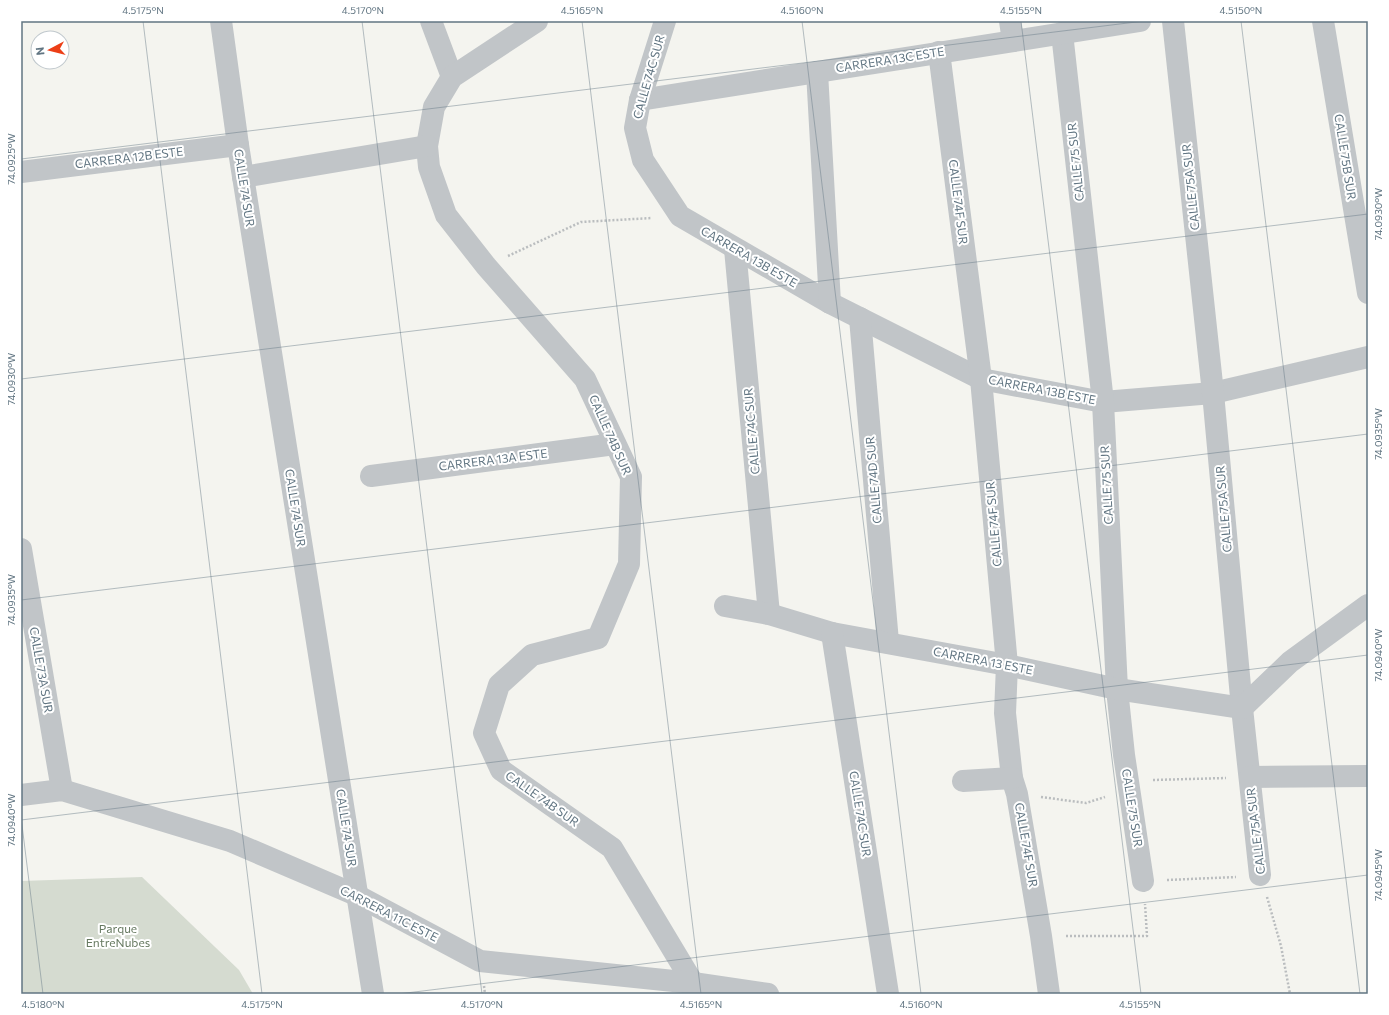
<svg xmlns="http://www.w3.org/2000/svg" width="1389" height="1015" font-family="Commissioner,sans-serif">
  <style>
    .green { fill: #d5dbd0 }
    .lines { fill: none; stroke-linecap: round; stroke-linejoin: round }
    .path { stroke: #babdbf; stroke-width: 2.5; stroke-dasharray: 2 2; stroke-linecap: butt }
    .street { stroke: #c1c5c8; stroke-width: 22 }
    .ticks { fill: none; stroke: #617582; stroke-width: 1; stroke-opacity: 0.45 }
    .labels { text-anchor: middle; stroke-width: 4; stroke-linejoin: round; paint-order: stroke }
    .street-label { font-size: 12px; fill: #617582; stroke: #fff }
    .park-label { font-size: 12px; fill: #667960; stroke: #fff }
    .neatline { fill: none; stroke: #617582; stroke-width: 1.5 }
    .ticks-label { font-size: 10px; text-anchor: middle; fill: #617582 }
  </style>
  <rect width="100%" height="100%" fill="#f4f4ef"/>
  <polygon class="green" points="142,877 239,970 253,994 21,994 21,881"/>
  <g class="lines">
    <g class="path">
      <polyline points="508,256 581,222 652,218"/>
      <polyline points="1153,780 1226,778"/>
      <polyline points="1041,797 1086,803 1105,797"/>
      <polyline points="1167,880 1236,877"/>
      <polyline points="1267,897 1281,946 1290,994"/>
      <polyline points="1066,936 1147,936 1145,904"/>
      <polyline points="484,986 485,994"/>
    </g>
    <g class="street">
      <polyline points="221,21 238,145 373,994"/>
      <polyline points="431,21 452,77"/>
      <polyline points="537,21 452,77 434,107 427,146 429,167 446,215 486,266 585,379 631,477 629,564 598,638 532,655 499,685 484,733 501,770 612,848 693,983 707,994"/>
      <polyline points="665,21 640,100 635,128 643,160 680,216 830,303 981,379 1103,402 1213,393 1368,357"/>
      <polyline points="1010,21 1013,41"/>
      <polyline points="1173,21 1213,393 1242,708 1260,875"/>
      <polyline points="1323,21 1368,293"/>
      <polyline points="1062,33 1103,402 1117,689 1124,755 1143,881"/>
      <polyline points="939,52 981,379 1007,665 1005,713 1012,778 1017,794 1041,936 1049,994"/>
      <polyline points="817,72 830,303"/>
      <polyline points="640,100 1140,21"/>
      <polyline points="21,172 238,145"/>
      <polyline points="243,177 427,146"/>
      <polyline points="735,249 769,614"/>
      <polyline points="860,318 888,642"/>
      <polyline points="371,476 615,444"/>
      <polyline points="21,549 62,790"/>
      <polyline points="725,606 769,614 832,633 1007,665 1117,689 1242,708 1290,662 1368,605"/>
      <polyline points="832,633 888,994"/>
      <polyline points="1250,777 1368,776"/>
      <polyline points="963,781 1012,778"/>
      <polyline points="21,795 62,790 230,841 356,895 480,961 693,983 768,994"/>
    </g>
  </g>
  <path class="ticks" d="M143,21L262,994M362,21L482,994M582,21L701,994M802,21L921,994M1021,21L1141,994M1241,21L1360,994M21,159L1144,21M21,379L1368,214M21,600L1368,434M21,817L43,994M21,820L1368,655M398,994L1368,875"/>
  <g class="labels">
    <g class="street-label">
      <text transform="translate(890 60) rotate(-9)" y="4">CARRERA 13C ESTE</text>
      <text transform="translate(649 77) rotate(-74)" y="4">CALLE 74C SUR</text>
      <text transform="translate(1345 157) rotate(81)" y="4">CALLE 75B SUR</text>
      <text transform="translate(129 158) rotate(-7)" y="4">CARRERA 12B ESTE</text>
      <text transform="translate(1076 162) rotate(-96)" y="4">CALLE 75 SUR</text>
      <text transform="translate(1191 187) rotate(-96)" y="4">CALLE 75A SUR</text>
      <text transform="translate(244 188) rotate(81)" y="4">CALLE 74 SUR</text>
      <text transform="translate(958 202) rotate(83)" y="4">CALLE 74F SUR</text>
      <text transform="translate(749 257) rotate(30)" y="4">CARRERA 13B ESTE</text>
      <text transform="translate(1042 390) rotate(11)" y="4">CARRERA 13B ESTE</text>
      <text transform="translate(752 431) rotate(-95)" y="4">CALLE 74C SUR</text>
      <text transform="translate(610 435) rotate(66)" y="4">CALLE 74B SUR</text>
      <text transform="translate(493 460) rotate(-7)" y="4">CARRERA 13A ESTE</text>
      <text transform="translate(874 480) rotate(-95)" y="4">CALLE 74D SUR</text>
      <text transform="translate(1107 485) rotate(-93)" y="4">CALLE 75 SUR</text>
      <text transform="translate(295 508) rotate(81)" y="4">CALLE 74 SUR</text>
      <text transform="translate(1224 509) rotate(-95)" y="4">CALLE 75A SUR</text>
      <text transform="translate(994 524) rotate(-95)" y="4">CALLE 74F SUR</text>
      <text transform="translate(983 661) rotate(11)" y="4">CARRERA 13 ESTE</text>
      <text transform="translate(41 670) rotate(80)" y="4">CALLE 73A SUR</text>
      <text transform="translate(542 799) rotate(35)" y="4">CALLE 74B SUR</text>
      <text transform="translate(1132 808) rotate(81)" y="4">CALLE 75 SUR</text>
      <text transform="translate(860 814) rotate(81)" y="4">CALLE 74C SUR</text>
      <text transform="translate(346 828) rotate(81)" y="4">CALLE 74 SUR</text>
      <text transform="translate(1256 831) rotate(-97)" y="4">CALLE 75A SUR</text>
      <text transform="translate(1026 845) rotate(80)" y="4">CALLE 74F SUR</text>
      <text transform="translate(389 914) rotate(27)" y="4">CARRERA 11C ESTE</text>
    </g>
    <g class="park-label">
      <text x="118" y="933">Parque<tspan x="118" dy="14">EntreNubes</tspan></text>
    </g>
  </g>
  <rect width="1389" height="1015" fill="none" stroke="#ffffff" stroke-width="44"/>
  <g transform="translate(50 50) rotate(263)"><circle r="19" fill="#ffffff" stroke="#c0c8cd"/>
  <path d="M0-3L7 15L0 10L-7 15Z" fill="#ec3f17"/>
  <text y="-6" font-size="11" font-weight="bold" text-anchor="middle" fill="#617582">N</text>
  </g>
  <rect x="22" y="22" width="1345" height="971" class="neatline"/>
  <g class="ticks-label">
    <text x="143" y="14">4.5175°N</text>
    <text x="363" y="14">4.5170°N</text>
    <text x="582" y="14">4.5165°N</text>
    <text x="802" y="14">4.5160°N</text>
    <text x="1021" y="14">4.5155°N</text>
    <text x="1241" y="14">4.5150°N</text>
    <text transform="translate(11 159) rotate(-90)" y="4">74.0925°W</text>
    <text transform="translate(1378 214) rotate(-90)" y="4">74.0930°W</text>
    <text transform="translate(11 379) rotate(-90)" y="4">74.0930°W</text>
    <text transform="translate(1378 434) rotate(-90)" y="4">74.0935°W</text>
    <text transform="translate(11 600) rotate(-90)" y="4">74.0935°W</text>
    <text transform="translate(1378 655) rotate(-90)" y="4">74.0940°W</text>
    <text transform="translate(11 820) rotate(-90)" y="4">74.0940°W</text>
    <text transform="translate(1378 875) rotate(-90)" y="4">74.0945°W</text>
    <text x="43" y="1008">4.5180°N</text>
    <text x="262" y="1008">4.5175°N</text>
    <text x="482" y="1008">4.5170°N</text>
    <text x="701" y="1008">4.5165°N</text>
    <text x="921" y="1008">4.5160°N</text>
    <text x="1140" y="1008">4.5155°N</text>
  </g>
</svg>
